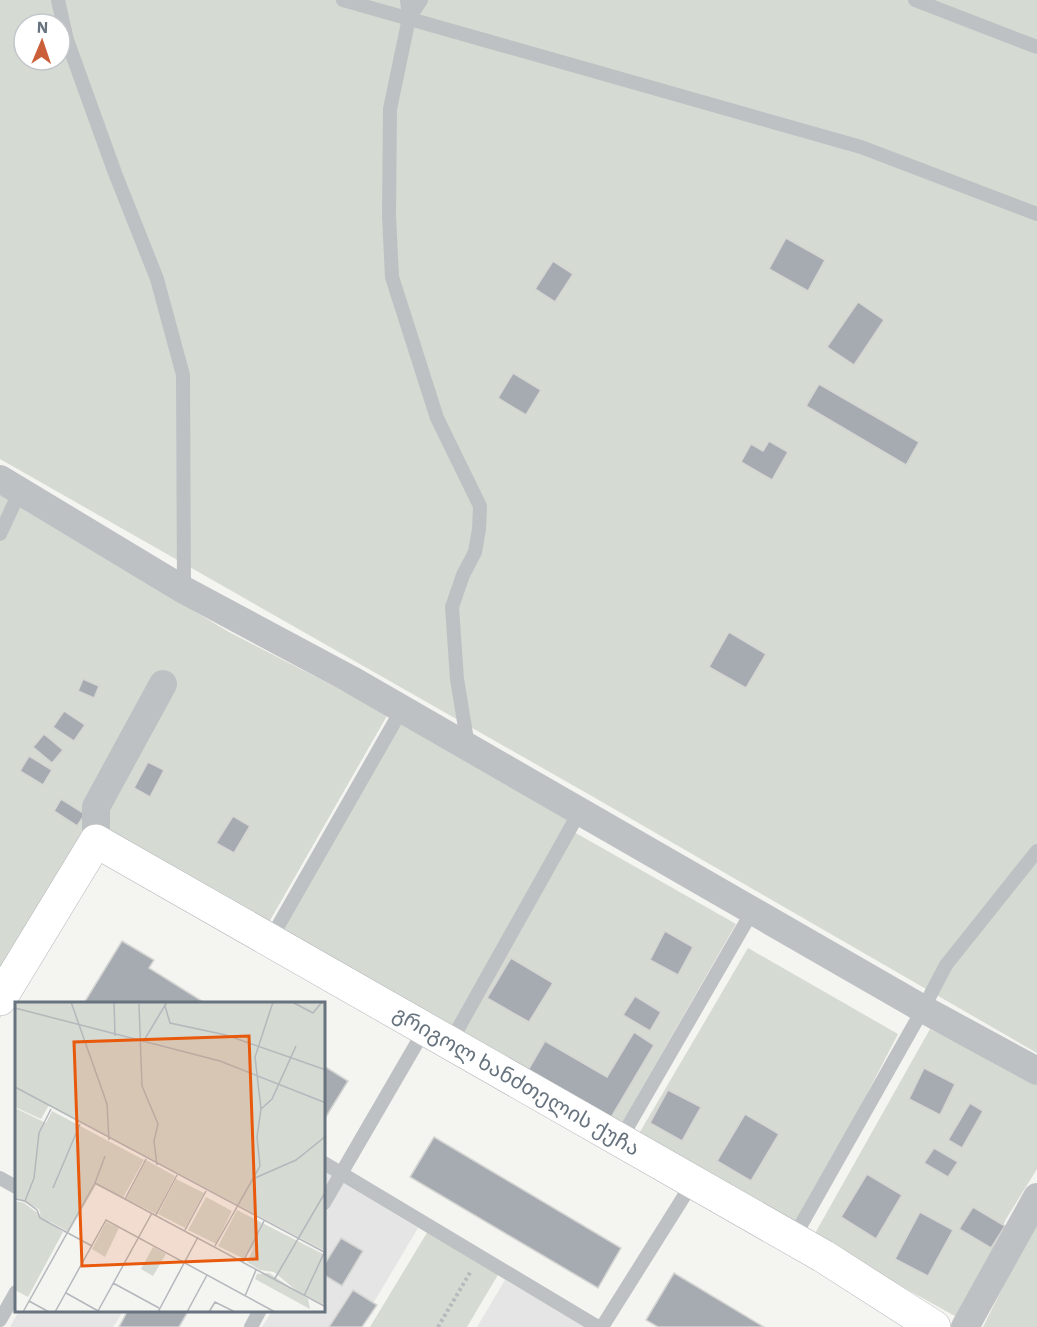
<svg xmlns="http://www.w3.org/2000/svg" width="1037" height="1327" font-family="'IBM Plex Sans','Noto Sans Georgian',sans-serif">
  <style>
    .built { fill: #e4e5e4 }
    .green { fill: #d5dad2; fill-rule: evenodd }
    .building { fill: #a5abb0; stroke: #d5d5d3; stroke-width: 1.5 }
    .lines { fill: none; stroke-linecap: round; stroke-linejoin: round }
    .secondary-casing { stroke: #b2b6ba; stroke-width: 34 }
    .path { stroke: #b7babc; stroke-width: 4; stroke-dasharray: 3 3; stroke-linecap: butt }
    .lane { stroke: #bec1c4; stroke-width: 14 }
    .street { stroke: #bec1c4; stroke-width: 28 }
    .secondary { stroke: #fff; stroke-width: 33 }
    .labels { text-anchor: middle; stroke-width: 6; stroke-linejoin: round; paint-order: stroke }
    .street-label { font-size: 21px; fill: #67737e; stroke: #fff }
    .inset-road { fill: none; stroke: #b4b8bc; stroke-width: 1.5 }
    .view { fill: #e8590c; fill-opacity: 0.15; stroke: #e8590c; stroke-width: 3 }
    .inset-edge { fill: none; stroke: #67737e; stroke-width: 3 }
  </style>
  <rect width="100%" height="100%" fill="#f4f4f1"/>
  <g class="built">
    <polygon points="324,1170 418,1228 359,1327 262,1327 272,1311 324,1310"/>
    <polygon points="505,1280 588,1327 477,1327"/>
    <polygon points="19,1311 19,1310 123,1311 113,1327 10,1327"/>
  </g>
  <g class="green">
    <path d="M0,0H1037V1053L590,795L0,459ZM24,24H60V60H24Z"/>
    <polygon points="0,495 229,632 388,714 260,938 104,850 0,1018"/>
    <polygon points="403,717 573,815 449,1037 276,939"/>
    <polygon points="574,832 736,924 619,1128 460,1037"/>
    <polygon points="748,948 898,1034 797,1229 637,1137"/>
    <polygon points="930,1029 1037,1081 1037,1169 1006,1219 962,1320 813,1237"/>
    <polygon points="1037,1213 1037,1327 983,1327 1022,1249"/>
    <polygon points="428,1231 499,1273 467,1327 370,1327"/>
  </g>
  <g class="building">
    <polygon points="786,238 825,260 808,291 769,269"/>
    <polygon points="553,261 573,274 555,302 535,289"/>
    <polygon points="858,302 884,320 854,365 827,347"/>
    <polygon points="513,373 541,390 526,415 498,398"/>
    <polygon points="819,384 919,442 906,465 806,406"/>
    <polygon points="769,441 788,452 772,480 741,462 751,444 763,451"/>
    <polygon points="729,632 766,654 746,688 709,667"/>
    <polygon points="83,679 99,686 94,698 78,691"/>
    <polygon points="64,711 85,725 74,741 53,727"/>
    <polygon points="44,734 63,750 52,763 33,747"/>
    <polygon points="29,756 52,770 43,785 20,771"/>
    <polygon points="148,762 164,770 150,797 134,788"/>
    <polygon points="61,799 85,814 77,826 54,811"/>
    <polygon points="233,816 250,826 234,853 216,843"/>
    <polygon points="665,931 693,947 678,975 650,960"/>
    <polygon points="122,941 154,960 149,968 205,1003 84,1003"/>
    <polygon points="511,958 553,983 529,1022 487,998"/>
    <polygon points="635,996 661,1012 650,1031 623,1015"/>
    <polygon points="634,1032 654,1045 609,1121 527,1072 545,1041 607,1077"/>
    <polygon points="324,1066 348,1081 324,1120"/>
    <polygon points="924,1068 955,1084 940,1115 909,1099"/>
    <polygon points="668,1090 701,1107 682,1141 650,1123"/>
    <polygon points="970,1103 983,1111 962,1148 948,1140"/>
    <polygon points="745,1114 779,1134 751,1181 717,1161"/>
    <polygon points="434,1137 621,1248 598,1288 410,1177"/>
    <polygon points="934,1148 958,1162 948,1177 924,1163"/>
    <polygon points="867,1174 902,1195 876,1239 841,1217"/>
    <polygon points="973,1207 1005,1226 991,1248 959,1229"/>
    <polygon points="920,1212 953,1230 928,1276 895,1259"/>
    <polygon points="341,1238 363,1251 342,1286 324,1275 324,1265"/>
    <polygon points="674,1273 764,1327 658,1327 646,1320"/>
    <polygon points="353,1290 377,1305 362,1327 329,1327"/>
    <polygon points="128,1310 189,1310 179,1327 119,1327"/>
  </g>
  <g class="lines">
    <g class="secondary-casing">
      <g id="secondary">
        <path id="s1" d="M0,999L96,841L823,1256L934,1327"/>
      </g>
    </g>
    <polyline class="path" points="438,1327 471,1271"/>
    <g class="lane">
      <polyline points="58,0 67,40 115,173 157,279 183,375 184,590"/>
      <polyline points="343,0 861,147 1037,214"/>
      <polyline points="407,0 409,18 390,109 389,216 392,277 437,418 480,506 479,529 475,552 463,575 452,607 457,679 468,746"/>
      <polyline points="915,0 1037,47"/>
      <polyline points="409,18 421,0"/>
      <polyline points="0,534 20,491"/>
      <polyline points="270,940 402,709"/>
      <polyline points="450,1043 580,811"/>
      <polyline points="620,1140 753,910"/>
      <polyline points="324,1163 598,1327"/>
      <polyline points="0,1178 16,1187"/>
      <polyline points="324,1203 425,1029"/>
      <polyline points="793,1239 923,1009 946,965 1037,851"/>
      <polyline points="0,1320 16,1292"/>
      <polyline points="251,1327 260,1310"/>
      <polyline points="602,1327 693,1182"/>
    </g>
    <g class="street">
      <polyline points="0,479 184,590 350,679 923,1009 1037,1071"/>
      <polyline points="96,841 96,807 163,684"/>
      <polyline points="965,1327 1037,1197"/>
    </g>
    <use href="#secondary" class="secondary"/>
  </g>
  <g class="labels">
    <g class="street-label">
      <text dy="7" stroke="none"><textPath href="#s1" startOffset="669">გრიგოლ ხანძთელის ქუჩა</textPath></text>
    </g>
  </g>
  <g transform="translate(15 1002)">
    <rect width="310" height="310" fill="#f4f4f1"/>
    <path d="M0,0H310V249L34,103L26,117L0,105ZM0,106L31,121L37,109L129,158L108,196L81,183L54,230L26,215L24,207L0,196ZM131,158L160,174L141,212L111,197ZM161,177L189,191L170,226L143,212ZM191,195L217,209L201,242L173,228ZM0,199L9,201L48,230L13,295L0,288ZM222,208L310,253V303L282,289L259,270L245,268L232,260L239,244L229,257L203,244ZM91,220L104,226L90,255L77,247ZM138,245L151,252L138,274L126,267ZM254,271L293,297L295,307L240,277L242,272Z" fill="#d5dad2"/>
    <path class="inset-road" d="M56,0L92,102L94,138M99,0L100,34M277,0L298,11L307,0M124,2L127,84L143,122L139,139L142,163M150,4L155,21L211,33L311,68M0,6L205,59L311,101M128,40L152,0M0,85L311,251M246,107L257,97L281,44M240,176L281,158L311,134M80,181L311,305M38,186L65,122M0,197L10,199L22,208L25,216L77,244M110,197L131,157M10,199L19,176L24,131L36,107M141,213L162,173M170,228L191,189M200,244L245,164L242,135L246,107L240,55L258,0M228,260L249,219M259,278L311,189M98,281L144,306M51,291L85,310M230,294L241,268M289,294L310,249M14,299L34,310M83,309L137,211M8,310L80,181L90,154M40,310L91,218L260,310M143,310L183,235M172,310L192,273M194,310L200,300L220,310"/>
    <path class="view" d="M234,34L242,257L67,264L59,40Z"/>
    <rect width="310" height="310" class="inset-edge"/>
  </g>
  <g transform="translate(42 42) rotate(2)"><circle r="28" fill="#ffffff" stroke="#c2c7cb" stroke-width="1.5"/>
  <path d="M0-4.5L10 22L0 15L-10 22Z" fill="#cb5f3a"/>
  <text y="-9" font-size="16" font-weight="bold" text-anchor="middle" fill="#67737e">N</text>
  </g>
</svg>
